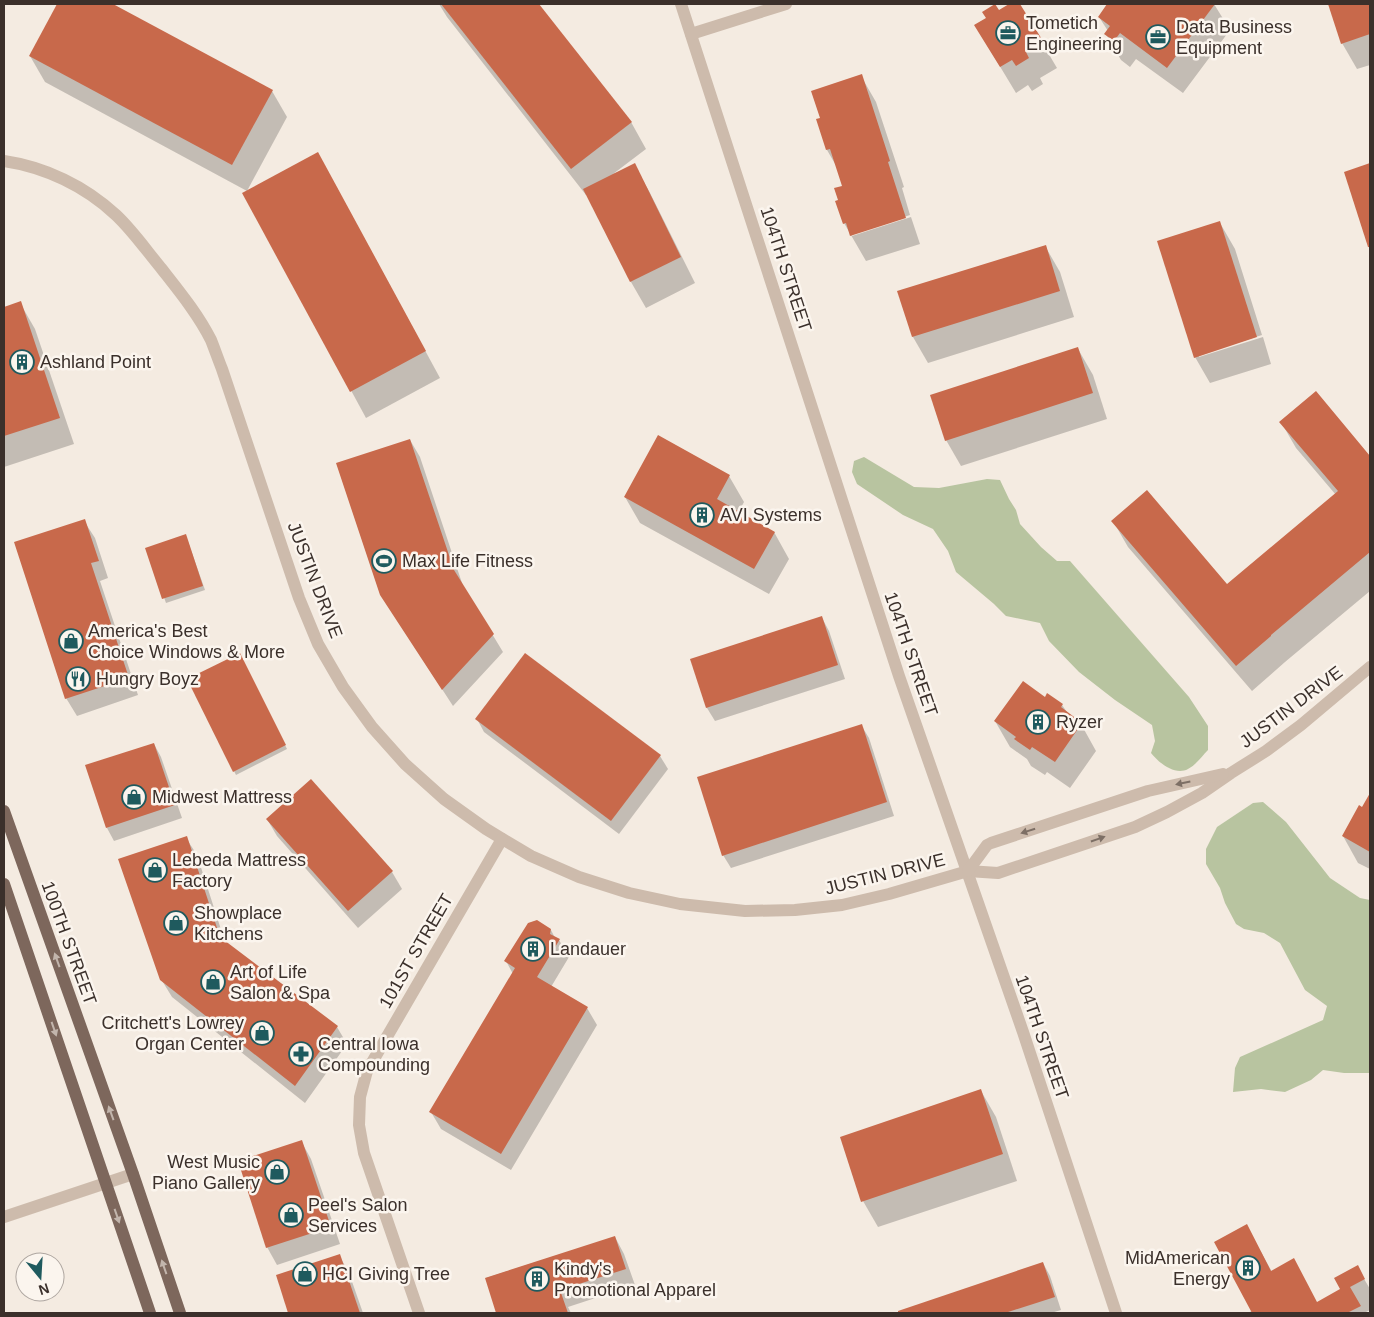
<svg xmlns="http://www.w3.org/2000/svg" width="1374" height="1317" font-family="Arial,sans-serif">
  <style>
    .green { fill: #b8c4a0 }
    .shadow { fill: #0003 }
    .building { fill: #c8694b }
    .lines { fill: none; stroke-linecap: round; stroke-linejoin: round }
    .minor { stroke: #cdbbac; stroke-width: 12 }
    .major { stroke: #7d675c; stroke-width: 12 }
    .oneway { fill: #7d6f65 }
    .oneway2 { fill: #c2b5ac }
    .labels { text-anchor: middle; stroke-width: 5; stroke-linejoin: round; paint-order: stroke }
    .poi-label { font-size: 18px; fill: #3b302b; stroke: #fbf5ee; text-anchor: start }
    .street-label { font-size: 18px; fill: #3b302b; stroke: #fbf5ee }
  </style>
  <rect width="100%" height="100%" fill="#f4ebe1"/>
  <g class="green">
    <path d="M864,457L914,487L939,488L987,479L1000,480L1009,499L1016,510L1020,524L1041,547L1057,561H1070L1189,697L1208,726V750C1202,756 1196,765 1188,769C1175,776 1159,763 1151,753L1155,741L1152,725L1115,700L1079,672L1049,641L1040,623L1006,616L994,604L956,572L948,551L933,529L903,515L857,484L852,472L854,461Z"/>
    <polygon points="1263,802 1286,822 1330,878 1360,898 1370,900 1370,1073 1344,1073 1323,1070 1311,1080 1285,1092 1261,1089 1233,1092 1235,1068 1240,1057 1323,1020 1327,1006 1305,990 1280,943 1264,933 1244,929 1236,924 1225,903 1220,888 1206,864 1206,849 1217,827 1253,803"/>
  </g>
  <g class="shadow">
    <polygon points="59,4 110,4 272,91 287,117 247,191 45,82 30,56"/>
    <polygon points="439,4 538,4 631,122 646,149 613,174 634,165 649,191 695,283 646,308 631,282 587,194 586,195 447,17"/>
    <polygon points="1011,4 1019,4 1057,68 1040,78 1043,84 1032,91 1028,85 1016,93 975,25"/>
    <polygon points="1109,4 1214,4 1230,30 1183,93 1136,59 1130,67 1121,60 1106,34 1108,31 1099,17"/>
    <polygon points="1329,4 1370,4 1370,65 1357,69 1342,43"/>
    <polygon points="861,76 876,102 904,187 902,188 910,215 852,234 852,236 911,217 920,244 866,261 844,223 840,201 843,186 838,169 827,150 821,119"/>
    <polygon points="1370,165 1370,251 1345,173"/>
    <polygon points="332,179 440,378 366,418 244,193"/>
    <polygon points="1220,223 1235,249 1262,335 1199,355 1199,357 1263,337 1271,364 1210,383 1195,357"/>
    <polygon points="1045,246 1060,272 1074,317 928,363 913,337 899,292"/>
    <polygon points="20,303 35,329 74,444 4,467 4,308"/>
    <polygon points="1078,349 1093,375 1107,419 961,466 946,440"/>
    <polygon points="1315,393 1370,458 1370,591 1285,662 1252,691 1128,547 1113,521 1227,586 1336,495 1296,448 1281,422"/>
    <polygon points="410,440 420,457 463,586 503,652 453,706 392,612"/>
    <polygon points="729,476 744,502 738,513 774,532 789,559 769,594 640,523 625,497"/>
    <polygon points="84,521 95,538 108,578 100,581 138,695 77,716 66,698"/>
    <polygon points="186,536 205,590 166,603 147,549"/>
    <polygon points="822,618 829,631 845,679 715,721 707,708 692,660"/>
    <polygon points="240,655 287,749 236,775 234,771"/>
    <polygon points="525,655 660,756 668,769 619,834 484,732 477,719"/>
    <polygon points="1045,699 1062,705 1069,715 1081,724 1096,751 1070,788 1047,772 1045,775 1031,766 1027,759 1010,747 995,721"/>
    <polygon points="861,725 869,738 894,816 731,868 723,855"/>
    <polygon points="154,744 161,757 182,818 114,841 107,828"/>
    <polygon points="1368,799 1370,801 1370,869 1358,863 1343,836"/>
    <polygon points="267,819 392,872 402,889 358,928 277,836"/>
    <polygon points="186,838 197,855 225,942 337,1027 347,1044 305,1103 172,997 161,979"/>
    <polygon points="551,930 555,938 559,940 569,957 551,987 587,1008 597,1025 511,1170 441,1129 431,1112 513,974 506,961"/>
    <polygon points="981,1091 996,1117 1017,1181 878,1227 863,1201"/>
    <polygon points="301,1141 311,1159 340,1244 277,1265 267,1247"/>
    <polygon points="615,1237 624,1254 635,1285 568,1307 571,1313 498,1313 486,1278"/>
    <polygon points="1261,1252 1272,1272 1317,1303 1342,1290 1357,1267 1370,1289 1370,1310 1364,1313 1247,1313 1252,1311"/>
    <polygon points="339,1255 349,1273 363,1313 290,1313 277,1276"/>
    <polygon points="1043,1263 1050,1276 1061,1310 1051,1313 896,1313"/>
  </g>
  <g class="building">
    <polygon points="57,4 113,4 273,90 232,165 29,56"/>
    <polygon points="441,4 539,4 632,122 571,169"/>
    <polygon points="995,4 999,10 1009,4 1020,4 1043,41 1026,52 1029,58 1016,66 1012,60 1000,67 974,25 986,18 982,12"/>
    <polygon points="1107,4 1215,4 1167,68 1120,33 1114,41 1104,34 1110,26 1098,17"/>
    <polygon points="1328,4 1370,4 1370,34 1341,44"/>
    <polygon points="862,74 890,161 888,162 906,218 850,236 846,223 843,224 835,201 838,200 834,188 842,186 830,149 826,150 816,119 820,118 811,91"/>
    <polygon points="318,152 426,351 350,392 242,193"/>
    <polygon points="635,163 681,257 630,282 583,189"/>
    <polygon points="1370,163 1370,247 1368,247 1344,172"/>
    <polygon points="1220,221 1257,337 1194,358 1157,241"/>
    <polygon points="1046,245 1060,291 912,337 897,291"/>
    <polygon points="21,301 60,418 4,436 4,307"/>
    <polygon points="1078,347 1093,393 945,441 930,395"/>
    <polygon points="1316,391 1370,456 1370,552 1271,635 1271,636 1236,666 1111,521 1147,490 1227,584 1338,491 1279,422"/>
    <polygon points="658,435 730,475 717,499 775,532 754,569 624,497"/>
    <polygon points="410,439 454,570 494,634 442,690 380,595 336,463"/>
    <polygon points="85,519 99,561 91,563 129,678 65,699 14,542"/>
    <polygon points="186,534 203,586 162,599 145,548"/>
    <polygon points="822,616 838,665 706,708 690,659"/>
    <polygon points="240,653 286,745 233,772 187,679"/>
    <polygon points="525,653 661,755 611,821 475,719"/>
    <polygon points="1023,681 1045,697 1047,693 1063,704 1061,707 1082,723 1055,762 1032,747 1030,750 1014,739 1016,737 994,721"/>
    <polygon points="862,724 887,802 722,856 697,777"/>
    <polygon points="154,743 175,805 106,828 85,765"/>
    <polygon points="311,779 393,871 348,911 266,819"/>
    <polygon points="1370,793 1370,852 1342,836 1359,805 1362,807"/>
    <polygon points="187,836 220,937 338,1026 295,1086 160,980 118,859"/>
    <polygon points="537,920 551,929 550,934 560,939 537,977 588,1007 501,1154 429,1112 515,968 504,961 528,923"/>
    <polygon points="981,1089 1003,1154 861,1202 840,1137"/>
    <polygon points="302,1140 331,1227 266,1248 238,1161"/>
    <polygon points="1247,1224 1271,1271 1294,1258 1317,1302 1340,1289 1334,1278 1358,1265 1365,1279 1350,1287 1361,1306 1347,1313 1252,1313 1214,1242"/>
    <polygon points="615,1236 626,1269 560,1290 568,1313 496,1313 485,1278"/>
    <polygon points="340,1254 360,1313 288,1313 276,1275"/>
    <polygon points="1043,1262 1055,1297 1005,1313 898,1313 898,1311"/>
  </g>
  <g class="lines">
    <g class="minor">
      <polyline points="681,4 899,676 1023,1032 1116,1313"/>
      <polyline points="691,34 786,4"/>
      <path d="M4,161C45,167 85,186 116,215C133,231 146,250 161,268C179,291 198,314 211,340C215,350 218,359 222,369L299,598L318,644L343,687L372,727L405,764L444,799L486,829L531,856L579,877L629,893L680,904L745,911L795,910L842,905L889,894L968,871L998,873L1135,827L1167,812L1202,793L1231,773L1266,751L1301,725L1370,667"/>
      <polyline points="968,871 987,845 991,843 1148,791 1223,774"/>
      <polyline points="4,1217 133,1174"/>
      <polyline points="419,1313 364,1153 359,1125 360,1097 367,1071 502,839"/>
    </g>
    <g class="major">
      <polyline points="4,811 133,1174 180,1313"/>
      <polyline points="4,884 150,1313"/>
    </g>
  </g>
  <defs><path id="oneway-solid" d="M-6-.8H1V-3.2L6.5 0L1 3.2V.8H-6Z" transform="scale(1.25)"/></defs>
  <g class="oneway">
    <use href="#oneway-solid" transform="translate(1183 783) rotate(168)"/>
    <use href="#oneway-solid" transform="translate(1028 831) rotate(162)"/>
    <use href="#oneway-solid" transform="translate(1098 839) rotate(-19)"/>
  </g>
  <g class="oneway2">
    <use href="#oneway-solid" transform="translate(57 960) rotate(-110)"/>
    <use href="#oneway-solid" transform="translate(54 1029) rotate(71)"/>
    <use href="#oneway-solid" transform="translate(111 1113) rotate(-110)"/>
    <use href="#oneway-solid" transform="translate(117 1216) rotate(71)"/>
    <use href="#oneway-solid" transform="translate(164 1267) rotate(-109)"/>
  </g>
  <defs>
    <g id="office-ring" transform="scale(1.25)"><circle r="9.5" fill="#fbf5ee" stroke="#1f5a5e" stroke-width="1.5"/><path d="M-6-3h4V-5.5h4V-3h4V5H-6ZM-1-4.5V-3h2v-1.5ZM-6 0V1H6V0Z" fill="#1f5a5e"/></g>
    <g id="building-ring" transform="scale(1.25)"><circle r="9.5" fill="#fbf5ee" stroke="#1f5a5e" stroke-width="1.5"/><path d="M-4-6H4V6H1V3H-1V6H-4ZM-2.5-4.3h1.7v1.8h-1.7ZM.8-4.3h1.7v1.8H.8ZM-2.5-1h1.7V.8h-1.7ZM.8-1h1.7V.8H.8Z" fill="#1f5a5e"/></g>
    <g id="stadium-ring" transform="scale(1.25)"><circle r="9.5" fill="#fbf5ee" stroke="#1f5a5e" stroke-width="1.5"/><path d="M0-5a6.5 5 0 1 0 0 10a6.5 5 0 1 0 0-10ZM-3.5-1.8h7v3.6h-7Z" fill="#1f5a5e"/></g>
    <g id="shop-ring" transform="scale(1.25)"><circle r="9.5" fill="#fbf5ee" stroke="#1f5a5e" stroke-width="1.5"/><path d="M-5-2.5h2.3a2.7 3.5 0 0 1 5.4 0H5L5.5 6h-11ZM-1.5-2.5h3a1.5 2.3 0 0 0-3 0Z" fill="#1f5a5e"/></g>
    <g id="restaurant-ring" transform="scale(1.25)"><circle r="9.5" fill="#fbf5ee" stroke="#1f5a5e" stroke-width="1.5"/><path d="M-5-6h1v4h1v-4h1v4h1v-4h1v5L-1.5 .5V6h-2V.5L-5-1ZM5-6V6H3V1.5H1.5Q1.5-4 5-6Z" fill="#1f5a5e"/></g>
    <g id="pharmacy-ring" transform="scale(1.25)"><circle r="9.5" fill="#fbf5ee" stroke="#1f5a5e" stroke-width="1.5"/><path d="M-2-6h4v4h4v4h-4v4h-4v-4h-4v-4h4Z" fill="#1f5a5e"/></g>
  </defs>
  <g fill-rule="evenodd">
    <use href="#office-ring" x="1008" y="33"/>
    <use href="#office-ring" x="1158" y="37"/>
    <use href="#building-ring" x="22" y="362"/>
    <use href="#building-ring" x="702" y="515"/>
    <use href="#stadium-ring" x="384" y="561"/>
    <use href="#shop-ring" x="71" y="641"/>
    <use href="#restaurant-ring" x="78" y="679"/>
    <use href="#building-ring" x="1038" y="722"/>
    <use href="#shop-ring" x="134" y="797"/>
    <use href="#shop-ring" x="155" y="870"/>
    <use href="#shop-ring" x="176" y="923"/>
    <use href="#building-ring" x="533" y="949"/>
    <use href="#shop-ring" x="213" y="982"/>
    <use href="#shop-ring" x="262" y="1033"/>
    <use href="#pharmacy-ring" x="301" y="1054"/>
    <use href="#shop-ring" x="277" y="1172"/>
    <use href="#shop-ring" x="291" y="1215"/>
    <use href="#building-ring" x="1248" y="1268"/>
    <use href="#shop-ring" x="305" y="1274"/>
    <use href="#building-ring" x="537" y="1279"/>
  </g>
  <g class="labels">
    <g class="poi-label">
      <text x="1026" y="29">Tometich<tspan x="1026" dy="21">Engineering</tspan></text>
      <text x="1176" y="33">Data Business<tspan x="1176" dy="21">Equipment</tspan></text>
      <text x="40" y="368">Ashland Point</text>
      <text x="720" y="521">AVI Systems</text>
      <text x="402" y="567">Max Life Fitness</text>
      <text x="88" y="637">America's Best<tspan x="88" dy="21">Choice Windows &amp; More</tspan></text>
      <text x="96" y="685">Hungry Boyz</text>
      <text x="1056" y="728">Ryzer</text>
      <text x="152" y="803">Midwest Mattress</text>
      <text x="172" y="866">Lebeda Mattress<tspan x="172" dy="21">Factory</tspan></text>
      <text x="194" y="919">Showplace<tspan x="194" dy="21">Kitchens</tspan></text>
      <text x="550" y="955">Landauer</text>
      <text x="230" y="978">Art of Life<tspan x="230" dy="21">Salon &amp; Spa</tspan></text>
      <text x="244" y="1029" text-anchor="end">Critchett's Lowrey<tspan x="244" dy="21">Organ Center</tspan></text>
      <text x="318" y="1050">Central Iowa<tspan x="318" dy="21">Compounding</tspan></text>
      <text x="260" y="1168" text-anchor="end">West Music<tspan x="260" dy="21">Piano Gallery</tspan></text>
      <text x="308" y="1211">Peel's Salon<tspan x="308" dy="21">Services</tspan></text>
      <text x="1230" y="1264" text-anchor="end">MidAmerican<tspan x="1230" dy="21">Energy</tspan></text>
      <text x="554" y="1275">Kindy's<tspan x="554" dy="21">Promotional Apparel</tspan></text>
      <text x="322" y="1280">HCI Giving Tree</text>
    </g>
    <g class="street-label">
      <text transform="translate(786 269) rotate(72)" y="6">104TH STREET</text>
      <text transform="translate(315 580) rotate(69)" y="6">JUSTIN DRIVE</text>
      <text transform="translate(911 654) rotate(71)" y="6">104TH STREET</text>
      <text transform="translate(1291 707) rotate(-37)" y="6">JUSTIN DRIVE</text>
      <text transform="translate(885 874) rotate(-14)" y="6">JUSTIN DRIVE</text>
      <text transform="translate(69 943) rotate(70)" y="6">100TH STREET</text>
      <text transform="translate(416 951) rotate(-60)" y="6">101ST STREET</text>
      <text transform="translate(1042 1037) rotate(71)" y="6">104TH STREET</text>
    </g>
  </g>
  <rect width="1374" height="1317" fill="none" stroke="#3b302b" stroke-width="10"/>
  <g transform="translate(40 1277) rotate(162)"><circle r="24" fill="#fbf5ee" stroke="#aea6a0"/>
  <path d="M0-4L9 19L0 12L-9 19Z" fill="#1f5a5e"/>
  <text y="-8" font-size="14" font-weight="bold" text-anchor="middle" fill="#3b302b">N</text>
  </g>
</svg>
